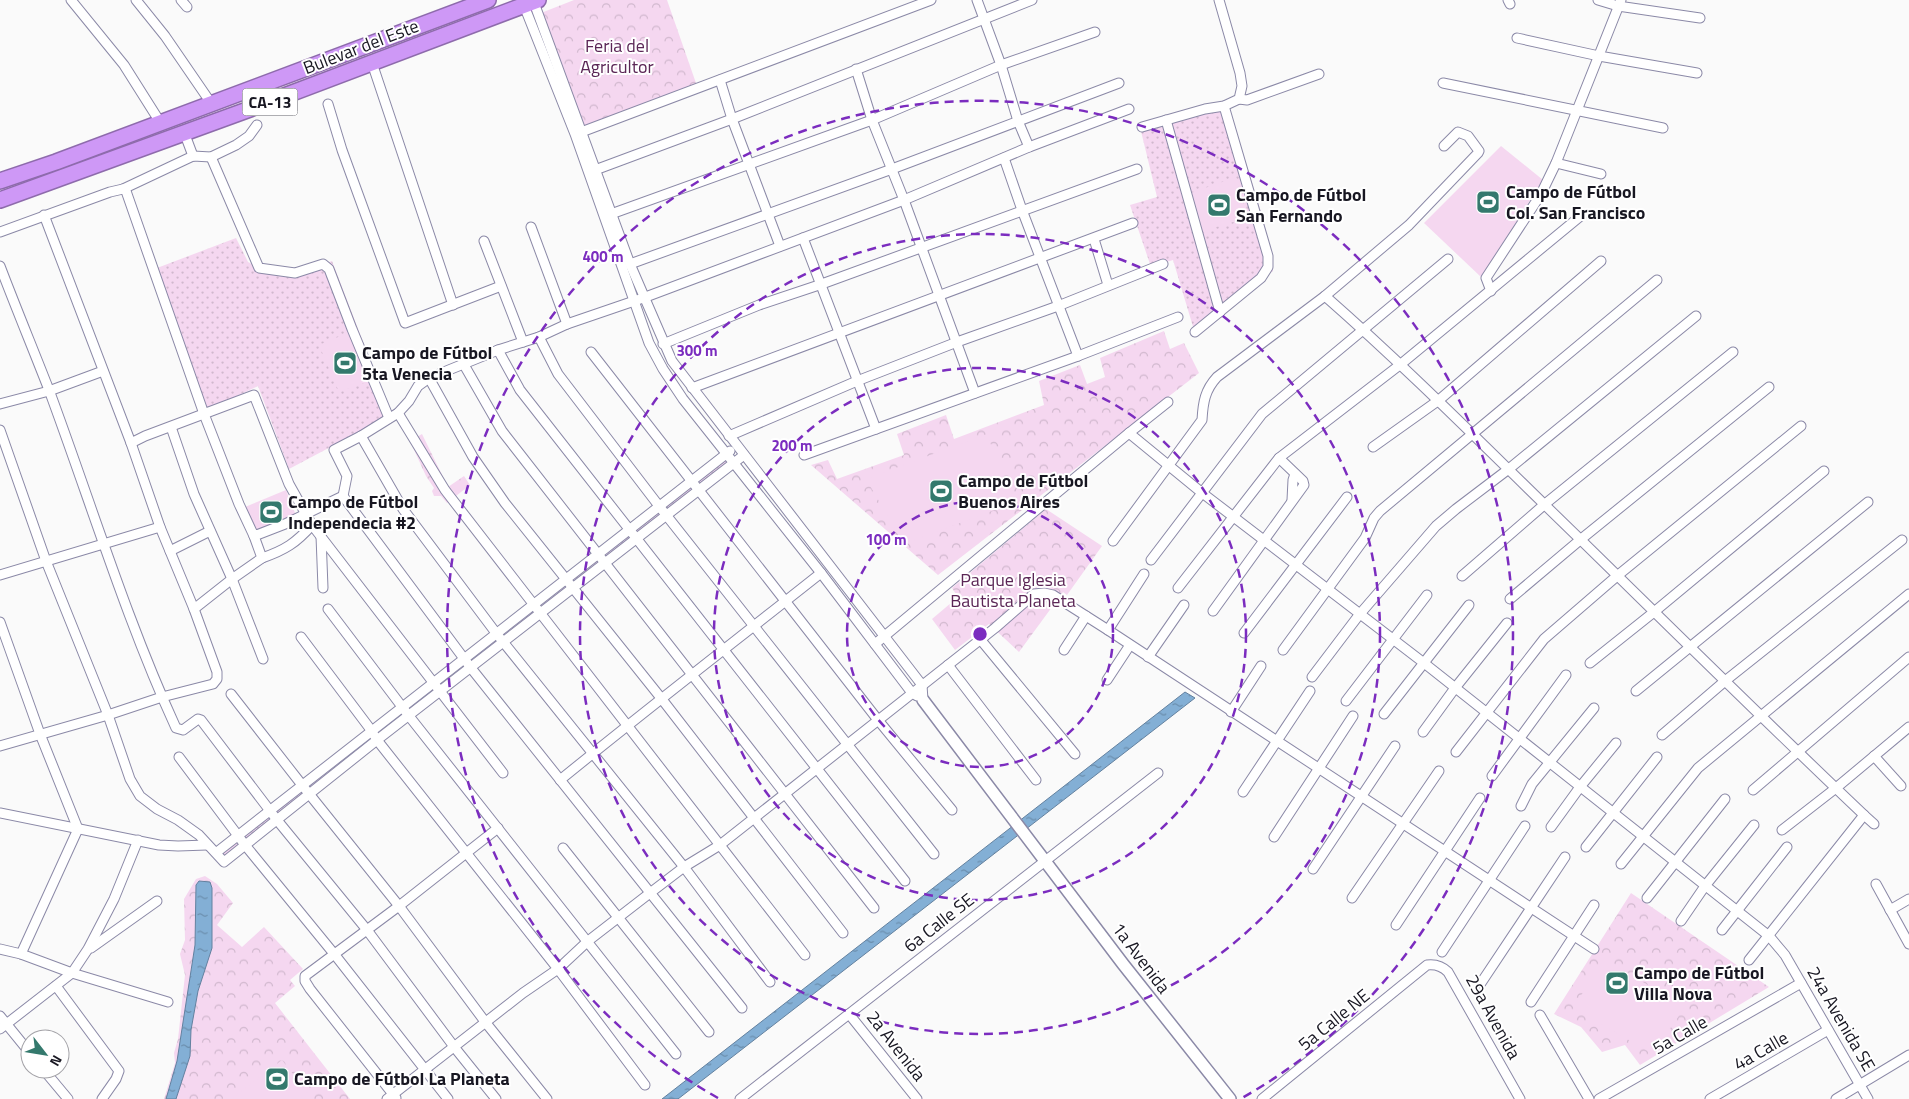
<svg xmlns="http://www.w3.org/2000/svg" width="1909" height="1099" font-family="'Titillium Web',sans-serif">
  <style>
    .grass { fill: url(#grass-dots) }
    .forest { fill: url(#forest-crowns) }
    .pitch { fill: #f5d7f0 }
    .water { fill: url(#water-ripples); stroke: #63819f }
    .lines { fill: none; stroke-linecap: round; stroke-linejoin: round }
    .street-casing { stroke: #8b89a7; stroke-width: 11 }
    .secondary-casing { stroke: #8b89a7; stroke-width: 14 }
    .highway-casing { stroke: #8e6bac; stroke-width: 18 }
    .street { stroke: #fff; stroke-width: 9 }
    .secondary { stroke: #fff; stroke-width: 11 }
    .highway { stroke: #ce98f6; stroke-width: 15 }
    .ring { fill: none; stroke: #7b2cbf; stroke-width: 2.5; stroke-dasharray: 9 6 }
    .labels { text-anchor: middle; stroke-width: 4; stroke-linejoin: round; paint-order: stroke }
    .shield { fill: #fff; stroke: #5d5d64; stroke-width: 1 }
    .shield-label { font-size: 16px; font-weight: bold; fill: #181722 }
    .park-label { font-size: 18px; fill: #5b2656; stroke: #fff }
    .street-label { font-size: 18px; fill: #181722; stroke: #fff }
    .poi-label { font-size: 18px; font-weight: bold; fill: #181722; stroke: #fff; text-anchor: start }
    .centre { fill: #7b2cbf; stroke: #fff; stroke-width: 2.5 }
    .ring-label { font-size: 15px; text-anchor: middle; font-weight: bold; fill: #7b2cbf; stroke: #fff; stroke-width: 4; stroke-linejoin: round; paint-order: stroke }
  </style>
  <defs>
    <pattern id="grass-dots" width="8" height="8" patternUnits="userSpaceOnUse" patternTransform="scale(1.25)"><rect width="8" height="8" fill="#f5d7f0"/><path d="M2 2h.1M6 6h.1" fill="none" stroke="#d1b8ce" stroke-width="1.8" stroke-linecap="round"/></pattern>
    <pattern id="forest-crowns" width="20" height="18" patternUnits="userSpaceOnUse" patternTransform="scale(1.25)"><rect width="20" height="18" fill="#f5d7f0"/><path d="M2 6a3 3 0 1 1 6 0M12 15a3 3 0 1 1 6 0" fill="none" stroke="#d1b8ce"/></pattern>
    <pattern id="water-ripples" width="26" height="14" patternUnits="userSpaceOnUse" patternTransform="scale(1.25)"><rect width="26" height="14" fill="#83afd5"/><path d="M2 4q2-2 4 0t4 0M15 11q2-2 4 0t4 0" fill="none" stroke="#6a8dac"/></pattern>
  </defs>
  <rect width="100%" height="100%" fill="#fafafa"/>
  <g class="grass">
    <polygon points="1227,101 1264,222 1273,271 1194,330 1173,260 1151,267 1130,205 1157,197 1139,123"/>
    <polygon points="236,238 248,262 261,269 307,269 332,261 391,415 289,469 258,386 207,410 157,268"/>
    <polygon points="727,455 733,463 226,858 219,852"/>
  </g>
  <g class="forest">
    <polygon points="574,0 667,0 697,86 583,128 541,13"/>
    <polygon points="1164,331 1170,349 1184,343 1199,373 938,575 811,465 828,460 837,479 904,455 897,434 946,415 954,439 1044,405 1039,381 1080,365 1087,384 1105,377 1100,358"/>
    <polygon points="422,434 448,487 464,476 470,485 447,503 441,496 434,496 432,491 434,488 426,476 410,441"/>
    <polygon points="1046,509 1102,546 1067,595 1063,592 1019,652 989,624 955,650 932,619 958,597 952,588"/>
    <polygon points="205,876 217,884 233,903 217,925 242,947 264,927 303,969 290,980 295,986 275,1003 350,1099 164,1099 175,1063 174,1053 178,1039 185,975 180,954 185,940 184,899 196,879"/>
    <polygon points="1631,893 1769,987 1640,1065 1625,1045 1602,1052 1581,1027 1554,1014"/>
  </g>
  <g class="pitch">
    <polygon points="1501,146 1543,180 1481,277 1424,223"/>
    <polygon points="1236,177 1247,218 1202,231 1191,193"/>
    <polygon points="350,332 370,381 339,392 319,345"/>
    <polygon points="987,434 1013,503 904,544 866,479"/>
    <polygon points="286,490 297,518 255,533 245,507"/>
    <polygon points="1605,958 1684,1008 1653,1054 1573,1008"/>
    <polygon points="282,1060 312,1099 231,1099"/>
  </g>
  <g class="water">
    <polygon points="1185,692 1195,698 678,1099 662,1099"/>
    <polygon points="199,881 210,882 212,888 212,948 198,991 191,1030 190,1056 176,1099 166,1099 177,1061 195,945 196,885"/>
  </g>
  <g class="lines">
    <g class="street-casing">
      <g id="street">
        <polyline points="71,0 124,65 160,122"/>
        <polyline points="136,0 165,36 211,103"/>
        <polyline points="181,0 187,7"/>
        <polyline points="533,0 630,264 672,361 922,685 923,700"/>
        <polyline points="977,0 1001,65 1018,121 1029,147"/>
        <polyline points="1508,0 1510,4"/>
        <polyline points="1598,0 1618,6 1700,18"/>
        <polyline points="523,3 575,134 649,343 663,369 683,399 821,573 912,693 917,696"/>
        <polyline points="1517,38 1599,56 1697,73"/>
        <polyline points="372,63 453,305"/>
        <polyline points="856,69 872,120 904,200 975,393"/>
        <polyline points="720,80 732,119 780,246"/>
        <polyline points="1443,83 1663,128"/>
        <polyline points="1239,99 1247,100 1319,74"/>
        <polyline points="328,104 342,150 405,323 501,286"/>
        <polyline points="1166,120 1220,312"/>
        <polyline points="1142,127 1205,109 1224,106 1239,99 1242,86 1240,73 1219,0"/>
        <polyline points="184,132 193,156"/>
        <polyline points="576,134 931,0"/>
        <polyline points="211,157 259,268 295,273 323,264 329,269 352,329 389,418"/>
        <polyline points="1004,158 1022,210 1078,356"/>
        <polyline points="1556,163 1601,174"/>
        <polyline points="595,170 732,119 1032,0"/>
        <polyline points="123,189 193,156 211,157 236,145 249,136 257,125"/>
        <polyline points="611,214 872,120 1001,65 1095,32"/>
        <polyline points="531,227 567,324"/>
        <polyline points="0,232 110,192 123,189 126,191 204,414 239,504 254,536 285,524 343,496 347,476 334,450 361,436 398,413 409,401 418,386 429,378 498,350 539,337 567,324 643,298 904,200 1029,147 1129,109"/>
        <polyline points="803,238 876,429"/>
        <polyline points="1094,239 1108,285"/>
        <polyline points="484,241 523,342"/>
        <polyline points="630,264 892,169 1119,83"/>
        <path d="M0,266C16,308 33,349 49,390C91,503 126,619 176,728L183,730L198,719L201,720L277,820L367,930L455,1048L496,1099"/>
        <polyline points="1491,291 1486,278 1541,194 1556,163 1621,0"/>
        <path d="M1325,296C1415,375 1497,459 1582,541C1676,633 1769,725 1864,815L1749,960"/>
        <polyline points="1195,332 1261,278 1268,267 1268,256 1224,106"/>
        <polyline points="539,337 558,374 659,506 934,854"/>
        <polyline points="663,344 759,305 819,285 1137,169"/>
        <polyline points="498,350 520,390 905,881"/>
        <polyline points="591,352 878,720 952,810"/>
        <polyline points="463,363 502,431 874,908"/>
        <polyline points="429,378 473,457 505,503 661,698 843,933"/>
        <polyline points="692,388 1133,223"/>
        <polyline points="0,404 49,391 103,371"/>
        <polyline points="398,413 445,490 805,955"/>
        <polyline points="171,427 194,494 232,579 263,659"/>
        <polyline points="0,430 46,561 108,715 130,779 140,796 157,809 178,820 199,835 224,862 377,740 744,455"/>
        <polyline points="1129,433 1168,402"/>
        <polyline points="361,436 403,509 496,633 684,867 770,982"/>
        <polyline points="729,436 857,381 957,342 1058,306 1163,264"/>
        <polyline points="131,443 145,436 254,395 289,484 312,525 503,773"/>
        <polyline points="1373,447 1439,400 1601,261"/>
        <polyline points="804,455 1078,356 1178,317"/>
        <polyline points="343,496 471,668 742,1008"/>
        <polyline points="1292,500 1293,480 1295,474"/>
        <polyline points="321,536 323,588"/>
        <path d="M1113,541L1202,420C1203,402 1205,390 1217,377L1325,296L1409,225L1478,153L1479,151L1468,136L1458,132L1444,146"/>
        <polyline points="170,551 210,531"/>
        <path d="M262,558C285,550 296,543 312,525"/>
        <polyline points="1151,560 1262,414 1448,259"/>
        <polyline points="0,575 160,527"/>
        <polyline points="1462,576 1545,504 1733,352"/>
        <polyline points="1178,588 1279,458 1401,364 1583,214"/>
        <polyline points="1510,599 1580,540 1769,387"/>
        <polyline points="194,609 232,579 262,558 254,536"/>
        <polyline points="328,609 409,716 676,1054"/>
        <polyline points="1213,611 1304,485 1303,481 1279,458"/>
        <polyline points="0,622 40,734 78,829 21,954"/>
        <polyline points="1108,630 1144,574"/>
        <polyline points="1244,633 1347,497"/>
        <polyline points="301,637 371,730 377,740 558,969 645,1085"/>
        <polyline points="980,639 1075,754"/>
        <polyline points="875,644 1129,433 1201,492 1424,663 1769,936 1785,955 1868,1099"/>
        <polyline points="1064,650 1086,616"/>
        <polyline points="1283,650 1365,538 1374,518 1380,511 1657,280"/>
        <polyline points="1148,657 1184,605"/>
        <polyline points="1590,663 1654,612 1824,471"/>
        <polyline points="948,665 1036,780"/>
        <polyline points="1312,677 1359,615 1436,526 1456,509 1510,468 1696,316"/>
        <polyline points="1107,680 1130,645"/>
        <polyline points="1636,691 1868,502"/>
        <polyline points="231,694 302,785 399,906 486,1023 547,1099"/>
        <polyline points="1346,701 1427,595"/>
        <polyline points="1231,712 1261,666"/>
        <polyline points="1384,714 1469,605"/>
        <polyline points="1423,732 1455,688 1507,623"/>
        <polyline points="1662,735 1725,681 1902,540"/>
        <polyline points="0,746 108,715 162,697 213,684 217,679 217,672 194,609 160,527 131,443 44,215"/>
        <polyline points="1456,752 1544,639 1617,576 1801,426"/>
        <polyline points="1874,756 1901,786"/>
        <polyline points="179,757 245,845 335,955 448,1099"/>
        <polyline points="1492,776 1566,675"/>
        <path d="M560,780C646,710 734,642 821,573"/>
        <polyline points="1753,790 1909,657"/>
        <polyline points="1243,792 1310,691"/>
        <polyline points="1521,806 1532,784 1594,708"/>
        <polyline points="0,813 159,845 178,846 207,845"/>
        <polyline points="1864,815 1874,824"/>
        <polyline points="1551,827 1580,787 1616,743"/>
        <polyline points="1782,830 1836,788 1909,727"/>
        <polyline points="1274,837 1353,716"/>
        <polyline points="1586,847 1657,757"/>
        <polyline points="563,848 709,1032"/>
        <polyline points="217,852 730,451"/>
        <polyline points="1621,864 1698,768 1909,594"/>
        <polyline points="1313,869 1395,746"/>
        <polyline points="1876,884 1909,944"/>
        <polyline points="1352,898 1439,771"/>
        <polyline points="1647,898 1725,799"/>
        <polyline points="1890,910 1909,899"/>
        <polyline points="1681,921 1705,886 1754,825"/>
        <polyline points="1396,925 1480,798"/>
        <polyline points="1722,930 1787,847"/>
        <polyline points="91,948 157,901"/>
        <polyline points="0,949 21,954 72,973 168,1002"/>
        <polyline points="1442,952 1525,826"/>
        <polyline points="1481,983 1565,857"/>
        <polyline points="56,986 119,1071 116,1079 102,1099"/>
        <polyline points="1531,1002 1594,905"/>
        <polyline points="849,1014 917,1099"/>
        <polyline points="1540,1015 1589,1099"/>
        <polyline points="0,1016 30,1053"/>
        <polyline points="0,1029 72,973 88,949 114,899 138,840"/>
        <polyline points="43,1069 68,1099"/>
        <polyline points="396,1098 310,989 305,981 305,976 399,906 498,828"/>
        <polyline points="387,1099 523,993 558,969 588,941 650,893 684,867 720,845 995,628 1034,594 1044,593 1053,595 1108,630 1594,949"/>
        <polyline points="740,1099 1158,773"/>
        <path d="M1262,1099L1427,965C1435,964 1442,966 1448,972L1520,1099"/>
        <polyline points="1599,1099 1801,983"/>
        <polyline points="1710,1099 1828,1030"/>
        <polyline points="1836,1099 1909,1055"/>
      </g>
    </g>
    <g class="secondary-casing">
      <polyline id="secondary" points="923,700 1123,964 1230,1099"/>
    </g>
    <g class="highway-casing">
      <g id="highway">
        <polyline points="0,181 56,162 488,0"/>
        <polyline points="0,200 250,109 538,0"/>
      </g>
    </g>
    <use href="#street" class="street"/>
    <use href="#secondary" class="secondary"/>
    <use href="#highway" class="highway"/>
  </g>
  <g class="ring">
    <circle cx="980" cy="634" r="133"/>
    <circle cx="980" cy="634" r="266"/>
    <circle cx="980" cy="634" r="400"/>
    <path d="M718 1098A533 533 0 1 1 1242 1098"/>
  </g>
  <defs>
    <g id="stadium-square" transform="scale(1.25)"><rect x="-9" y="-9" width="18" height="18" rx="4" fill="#34796d" stroke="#fff"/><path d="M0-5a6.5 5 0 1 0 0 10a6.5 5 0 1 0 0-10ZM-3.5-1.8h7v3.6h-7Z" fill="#fff"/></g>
  </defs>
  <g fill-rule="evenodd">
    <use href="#stadium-square" x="1488" y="202"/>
    <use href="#stadium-square" x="1219" y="205"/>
    <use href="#stadium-square" x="345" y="363"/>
    <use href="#stadium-square" x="941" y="491"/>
    <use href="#stadium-square" x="271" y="512"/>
    <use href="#stadium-square" x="1617" y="983"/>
    <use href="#stadium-square" x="277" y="1079"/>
  </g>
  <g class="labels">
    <rect class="shield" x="242.5" y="88.5" width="55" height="27" rx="4"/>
    <g class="shield-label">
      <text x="270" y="108">CA-13</text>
    </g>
    <g class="park-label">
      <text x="617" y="52">Feria del<tspan x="617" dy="21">Agricultor</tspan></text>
      <text x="1013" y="586">Parque Iglesia<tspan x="1013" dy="21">Bautista Planeta</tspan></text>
    </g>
    <g class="street-label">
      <text transform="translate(361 47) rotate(-21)" y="6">Bulevar del Este</text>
      <text transform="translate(939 923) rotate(-38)" y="6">6a Calle SE</text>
      <text transform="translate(1141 958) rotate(53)" y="6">1a Avenida</text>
      <text transform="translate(1493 1017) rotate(61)" y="6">29a Avenida</text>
      <text transform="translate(1841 1019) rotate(60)" y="6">24a Avenida SE</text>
      <text transform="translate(1334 1020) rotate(-39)" y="6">5a Calle NE</text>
      <text transform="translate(1680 1035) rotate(-30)" y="6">5a Calle</text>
      <text transform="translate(896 1046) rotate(52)" y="6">2a Avenida</text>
      <text transform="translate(1761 1051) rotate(-30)" y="6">4a Calle</text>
    </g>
    <g class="poi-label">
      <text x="1506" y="198">Campo de Fútbol<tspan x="1506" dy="21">Col. San Francisco</tspan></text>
      <text x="1236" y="201">Campo de Fútbol<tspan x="1236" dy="21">San Fernando</tspan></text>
      <text x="362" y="359">Campo de Fútbol<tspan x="362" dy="21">5ta Venecia</tspan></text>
      <text x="958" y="487">Campo de Fútbol<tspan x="958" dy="21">Buenos Aires</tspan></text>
      <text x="288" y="508">Campo de Fútbol<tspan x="288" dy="21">Independecia #2</tspan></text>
      <text x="1634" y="979">Campo de Fútbol<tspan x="1634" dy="21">Villa Nova</tspan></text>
      <text x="294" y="1085">Campo de Fútbol La Planeta</text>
    </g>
  </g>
  <circle cx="980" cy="634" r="8" class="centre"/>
  <g class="ring-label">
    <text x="603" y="262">400 m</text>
    <text x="697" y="356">300 m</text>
    <text x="792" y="451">200 m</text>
    <text x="886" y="545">100 m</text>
  </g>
  <g transform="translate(45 1054) rotate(121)"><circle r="24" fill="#ffffff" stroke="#a3a2a7"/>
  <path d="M0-4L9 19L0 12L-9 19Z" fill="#34796d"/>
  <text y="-8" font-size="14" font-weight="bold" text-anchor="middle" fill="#181722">N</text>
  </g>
</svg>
